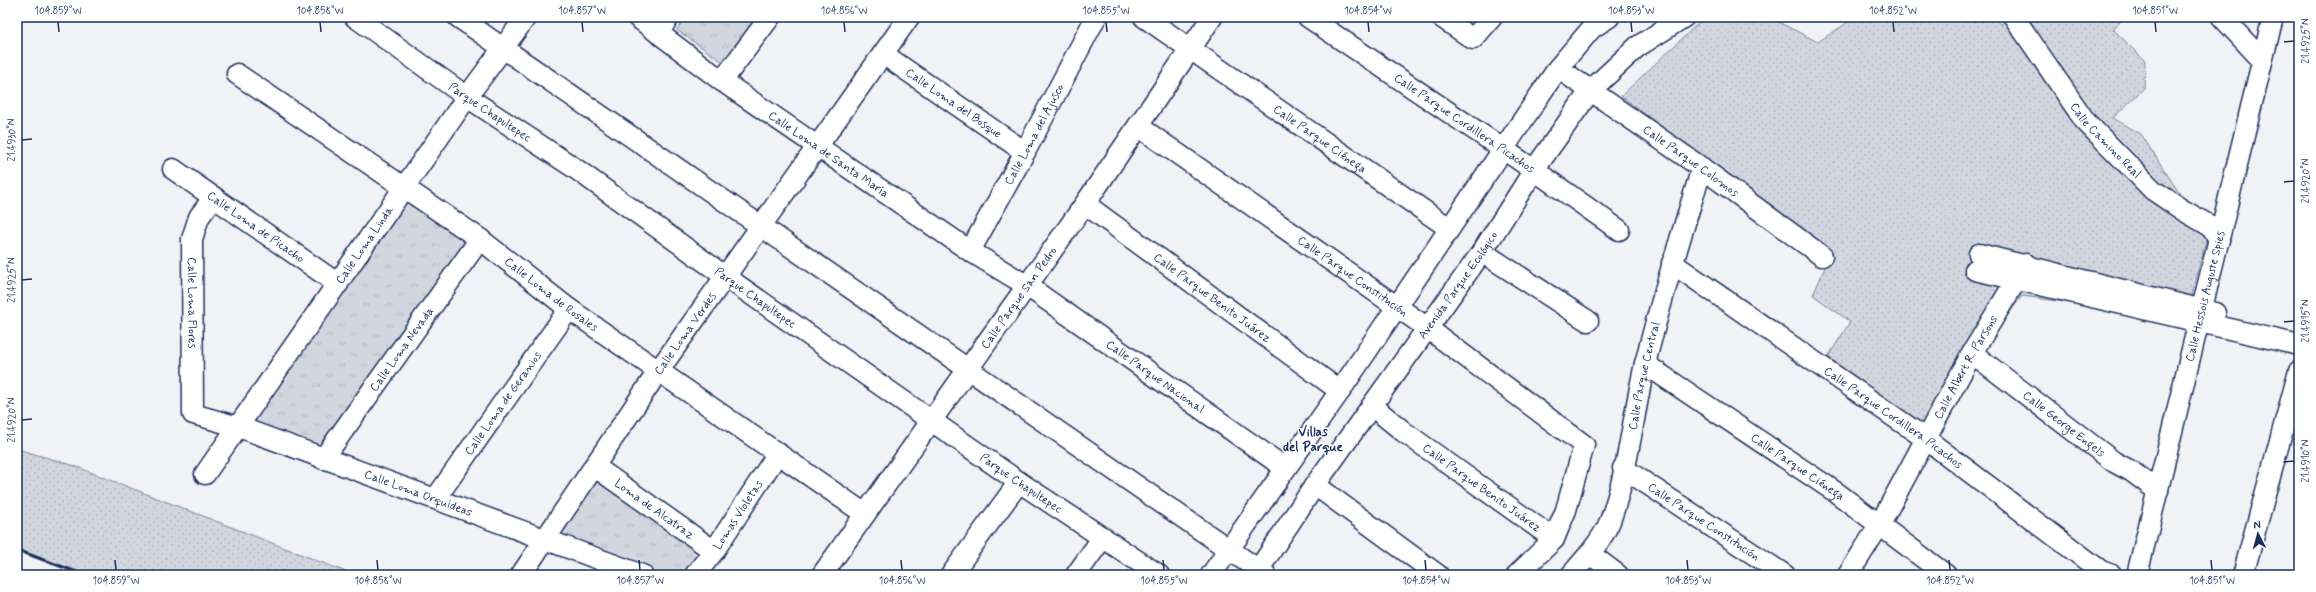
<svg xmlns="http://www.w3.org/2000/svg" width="2316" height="592" font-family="Mynerve,sans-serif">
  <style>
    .grass { fill: url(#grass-dots); stroke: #76829e }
    .park { fill: url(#park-tufts); stroke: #76829e }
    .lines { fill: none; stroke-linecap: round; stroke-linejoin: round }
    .minor-casing { stroke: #1b2f5e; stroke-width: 23 }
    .minor { stroke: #fff; stroke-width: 20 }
    .rail { stroke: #1b2f5e; stroke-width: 3 }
    .ticks { fill: none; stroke: #1b2f5e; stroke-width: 1.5 }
    .labels { text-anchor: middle; stroke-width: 3; stroke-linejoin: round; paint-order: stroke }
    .street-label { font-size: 12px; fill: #1b2f5e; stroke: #fff }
    .neighbourhood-label { font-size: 13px; font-weight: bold; fill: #1b2f5e; stroke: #fff }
    .neatline { fill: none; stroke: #1b2f5e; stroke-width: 1.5 }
    .ticks-label { font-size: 10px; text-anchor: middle; fill: #1b2f5e }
  </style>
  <defs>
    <pattern id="grass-dots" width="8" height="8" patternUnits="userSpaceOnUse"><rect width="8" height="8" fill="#d2d6df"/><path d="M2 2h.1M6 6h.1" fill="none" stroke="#b4b8c2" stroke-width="1.8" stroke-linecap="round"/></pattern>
    <pattern id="park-tufts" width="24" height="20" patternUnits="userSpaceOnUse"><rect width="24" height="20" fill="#d2d6df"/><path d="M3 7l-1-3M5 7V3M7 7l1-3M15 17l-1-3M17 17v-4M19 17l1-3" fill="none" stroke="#b4b8c2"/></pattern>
  </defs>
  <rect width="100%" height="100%" fill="#f1f2f5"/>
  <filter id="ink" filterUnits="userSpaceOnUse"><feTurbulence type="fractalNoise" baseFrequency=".025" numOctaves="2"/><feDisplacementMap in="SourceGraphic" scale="8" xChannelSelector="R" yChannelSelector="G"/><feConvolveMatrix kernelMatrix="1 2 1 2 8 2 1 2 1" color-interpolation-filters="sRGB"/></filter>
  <g filter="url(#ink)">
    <g class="grass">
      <polygon points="1705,17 1777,17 1778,22 1818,42 1856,17 1924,21 1926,17 1993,17 2001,25 2006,17 2125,17 2113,29 2145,61 2144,88 2113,118 2141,134 2207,236 2186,319 2022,296 1924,427 1828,357 1850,322 1813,295 1830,256 1621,96"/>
      <polygon points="17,449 72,465 354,575 89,575 17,549"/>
    </g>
    <g class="park">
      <polygon points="685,17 761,17 727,65 677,30"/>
      <polygon points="405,192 476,243 323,458 241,427"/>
      <polygon points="601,475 705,549 687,575 660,575 559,536"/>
    </g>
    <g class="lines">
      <g class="minor-casing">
        <g id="minor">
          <path id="s1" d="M355,17L467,97L576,169L726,277L1019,482L1159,575"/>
          <polyline points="458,17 1266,575"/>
          <path id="s2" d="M637,17L722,81L970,251L1026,285L1285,468"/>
          <path id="s3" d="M1144,17L1449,228"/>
          <path id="s4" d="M1308,17L1534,170L1619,230"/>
          <polyline points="1441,17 1473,39 1492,17"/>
          <path id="s5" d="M2014,17L2085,121L2153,190L2181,209L2212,227L2219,240"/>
          <polyline points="2222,17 2262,60"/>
          <polyline points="658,33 669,17"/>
          <path id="s6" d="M883,54L1025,152"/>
          <path id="s7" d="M1558,68L1702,168L1822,256"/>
          <path id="s8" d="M237,74L480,239L569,309L865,514"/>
          <polyline points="722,81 770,17"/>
          <path id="s9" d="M1138,126L1426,327L1584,445L1566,510L1554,539L1517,575"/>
          <path id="s10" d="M173,169L338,284"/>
          <path id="s11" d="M214,197L199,217L192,239L193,414L239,427L642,575"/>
          <path id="s12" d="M1085,204L1340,391"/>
          <path id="s13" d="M970,251L1025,152L1096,17"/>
          <polyline points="1482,252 1588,321"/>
          <polyline points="1979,254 2215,313"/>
          <path id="s14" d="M1672,263L1926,439L2101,571L2112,575"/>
          <polyline points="1975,270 2299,345"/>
          <path id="s15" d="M1972,353L2114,462L2131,471L2158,491"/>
          <path id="s16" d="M1645,364L1837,493L1946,575"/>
          <path id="s17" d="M1372,406L1404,432L1554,539"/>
          <path id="s18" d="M323,459L480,239"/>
          <path id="s19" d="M594,466L714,551"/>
          <path id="s20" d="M1623,468L1785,575"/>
          <path id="s21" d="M205,474L467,97L526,17"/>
          <polyline points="1315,485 1438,575"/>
          <path id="s22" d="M436,498L569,309"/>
          <polyline points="1590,554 1618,575"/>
          <path id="s23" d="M521,575L659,370L909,17"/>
          <path id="s24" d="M695,575L714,551L778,453"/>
          <path id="s25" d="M822,575L1085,204L1212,17"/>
          <polyline points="951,575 1019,482"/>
          <polyline points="1076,575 1103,537"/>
          <polyline points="1211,575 1340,391 1558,68 1592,28 1609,17"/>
          <path id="s26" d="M1255,575L1315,485L1482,252L1534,170L1590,91L1637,47L1684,17"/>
          <path id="s27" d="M1571,575C1585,559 1602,541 1610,521C1628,472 1633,415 1645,364C1661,298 1682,233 1702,168"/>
          <path id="s28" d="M1848,575L1880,524L1972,353L2026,264"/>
          <path id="s29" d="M2137,575L2273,17"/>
          <polyline points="2243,575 2299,371"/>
        </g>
      </g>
      <use href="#minor" class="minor"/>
      <polyline class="rail" points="17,550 84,575"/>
    </g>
  </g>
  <path class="ticks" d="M58,22L59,32M320,22L321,32M582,22L583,32M844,22L845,32M1106,22L1107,32M1368,22L1369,32M1631,22L1632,32M1893,22L1894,32M2155,22L2156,32M2284,42L2294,41M22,140L32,139M2284,182L2294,181M22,280L32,279M2284,322L2294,321M22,420L32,419M2284,462L2294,461M115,560L116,570M377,560L378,570M639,560L640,570M901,560L902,570M1163,560L1164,570M1425,560L1426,570M1687,560L1688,570M1949,560L1950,570M2211,560L2212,570"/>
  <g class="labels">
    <g class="street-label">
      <text dy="4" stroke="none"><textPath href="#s6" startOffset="86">Calle Loma del Bosque</textPath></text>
      <text dy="4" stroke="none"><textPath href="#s1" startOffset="165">Parque Chapultepec</textPath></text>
      <text dy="4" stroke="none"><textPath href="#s4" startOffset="189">Calle Parque Cordillera Picachos</textPath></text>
      <text dy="4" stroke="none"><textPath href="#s13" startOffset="133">Calle Loma del Ajusco</textPath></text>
      <text dy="4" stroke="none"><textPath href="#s3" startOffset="214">Calle Parque Ciénega</textPath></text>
      <text dy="4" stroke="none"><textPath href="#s5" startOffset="154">Calle Camino Real</textPath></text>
      <text dy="4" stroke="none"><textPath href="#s2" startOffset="236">Calle Loma de Santa María</textPath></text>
      <text dy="4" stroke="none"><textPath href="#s7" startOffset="162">Calle Parque Colomos</textPath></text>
      <text dy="4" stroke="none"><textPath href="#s10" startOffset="101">Calle Loma de Picacho</textPath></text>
      <text dy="4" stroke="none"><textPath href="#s21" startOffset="279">Calle Loma Linda</textPath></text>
      <text dy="4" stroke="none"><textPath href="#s9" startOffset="262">Calle Parque Constitución</textPath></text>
      <text dy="4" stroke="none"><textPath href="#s26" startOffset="354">Avenida Parque Ecológico</textPath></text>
      <text dy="4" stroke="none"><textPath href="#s8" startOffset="384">Calle Loma de Rosales</textPath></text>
      <text dy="4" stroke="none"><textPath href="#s29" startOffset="287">Calle Hessois Auguste Spies</textPath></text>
      <text dy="4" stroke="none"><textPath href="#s25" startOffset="340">Calle Parque San Pedro</textPath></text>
      <text dy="4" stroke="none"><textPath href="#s12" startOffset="158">Calle Parque Benito Juárez</textPath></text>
      <text dy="4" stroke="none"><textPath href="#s1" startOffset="489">Parque Chapultepec</textPath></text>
      <text dy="4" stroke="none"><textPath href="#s11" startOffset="112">Calle Loma Flores</textPath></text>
      <text dy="4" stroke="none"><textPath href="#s23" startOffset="292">Calle Loma Verdes</textPath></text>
      <text dy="4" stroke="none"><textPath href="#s18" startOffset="135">Calle Loma Nevada</textPath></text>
      <text dy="4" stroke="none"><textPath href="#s28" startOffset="239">Calle Albert R. Parsons</textPath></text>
      <text dy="4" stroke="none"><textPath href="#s27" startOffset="216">Calle Parque Central</textPath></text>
      <text dy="4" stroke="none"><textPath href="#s2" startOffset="631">Calle Parque Nacional</textPath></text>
      <text dy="4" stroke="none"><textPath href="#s22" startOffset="116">Calle Loma de Geranios</textPath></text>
      <text dy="4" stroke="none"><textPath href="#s14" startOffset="270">Calle Parque Cordillera Picachos</textPath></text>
      <text dy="4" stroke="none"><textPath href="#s15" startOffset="116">Calle George Engels</textPath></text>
      <text dy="4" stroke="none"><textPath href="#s16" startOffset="184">Calle Parque Ciénega</textPath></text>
      <text dy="4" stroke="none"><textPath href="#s1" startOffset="813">Parque Chapultepec</textPath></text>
      <text dy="4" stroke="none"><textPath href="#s17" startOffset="137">Calle Parque Benito Juárez</textPath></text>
      <text dy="4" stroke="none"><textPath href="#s11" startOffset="462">Calle Loma Orquídeas</textPath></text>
      <text dy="4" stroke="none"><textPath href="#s19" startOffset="74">Loma de Alcatraz</textPath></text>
      <text dy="4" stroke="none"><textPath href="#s24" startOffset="74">Lomas Violetas</textPath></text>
      <text dy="4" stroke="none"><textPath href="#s20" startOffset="97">Calle Parque Constitución</textPath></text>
    </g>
    <g class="neighbourhood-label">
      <text x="1313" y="436">Villas<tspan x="1313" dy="15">del Parque</tspan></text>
    </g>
  </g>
  <rect width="2316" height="592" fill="none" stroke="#fff" stroke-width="44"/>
  <g transform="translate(2258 534) rotate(354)" stroke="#ffffff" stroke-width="3" paint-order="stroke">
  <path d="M0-3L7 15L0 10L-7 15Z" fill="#1b2f5e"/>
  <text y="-6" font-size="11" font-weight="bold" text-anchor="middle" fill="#1b2f5e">N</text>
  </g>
  <rect x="22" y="22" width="2272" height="548" class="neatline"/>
  <g class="ticks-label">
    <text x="58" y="14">104.859°W</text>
    <text x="320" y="14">104.858°W</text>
    <text x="582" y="14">104.857°W</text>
    <text x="844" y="14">104.856°W</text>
    <text x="1106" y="14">104.855°W</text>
    <text x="1368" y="14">104.854°W</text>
    <text x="1631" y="14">104.853°W</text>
    <text x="1893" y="14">104.852°W</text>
    <text x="2155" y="14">104.851°W</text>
    <text transform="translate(2305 41) rotate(-90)" y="4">21.4925°N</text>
    <text transform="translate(11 140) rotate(-90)" y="4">21.4930°N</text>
    <text transform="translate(2305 181) rotate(-90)" y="4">21.4920°N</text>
    <text transform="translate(11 280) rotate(-90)" y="4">21.4925°N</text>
    <text transform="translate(2305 321) rotate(-90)" y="4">21.4915°N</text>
    <text transform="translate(11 420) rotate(-90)" y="4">21.4920°N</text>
    <text transform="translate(2305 461) rotate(-90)" y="4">21.4910°N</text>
    <text x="116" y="584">104.859°W</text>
    <text x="378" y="584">104.858°W</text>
    <text x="640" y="584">104.857°W</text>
    <text x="902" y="584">104.856°W</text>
    <text x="1164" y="584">104.855°W</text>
    <text x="1426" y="584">104.854°W</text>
    <text x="1688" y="584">104.853°W</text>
    <text x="1950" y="584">104.852°W</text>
    <text x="2212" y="584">104.851°W</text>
  </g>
</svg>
